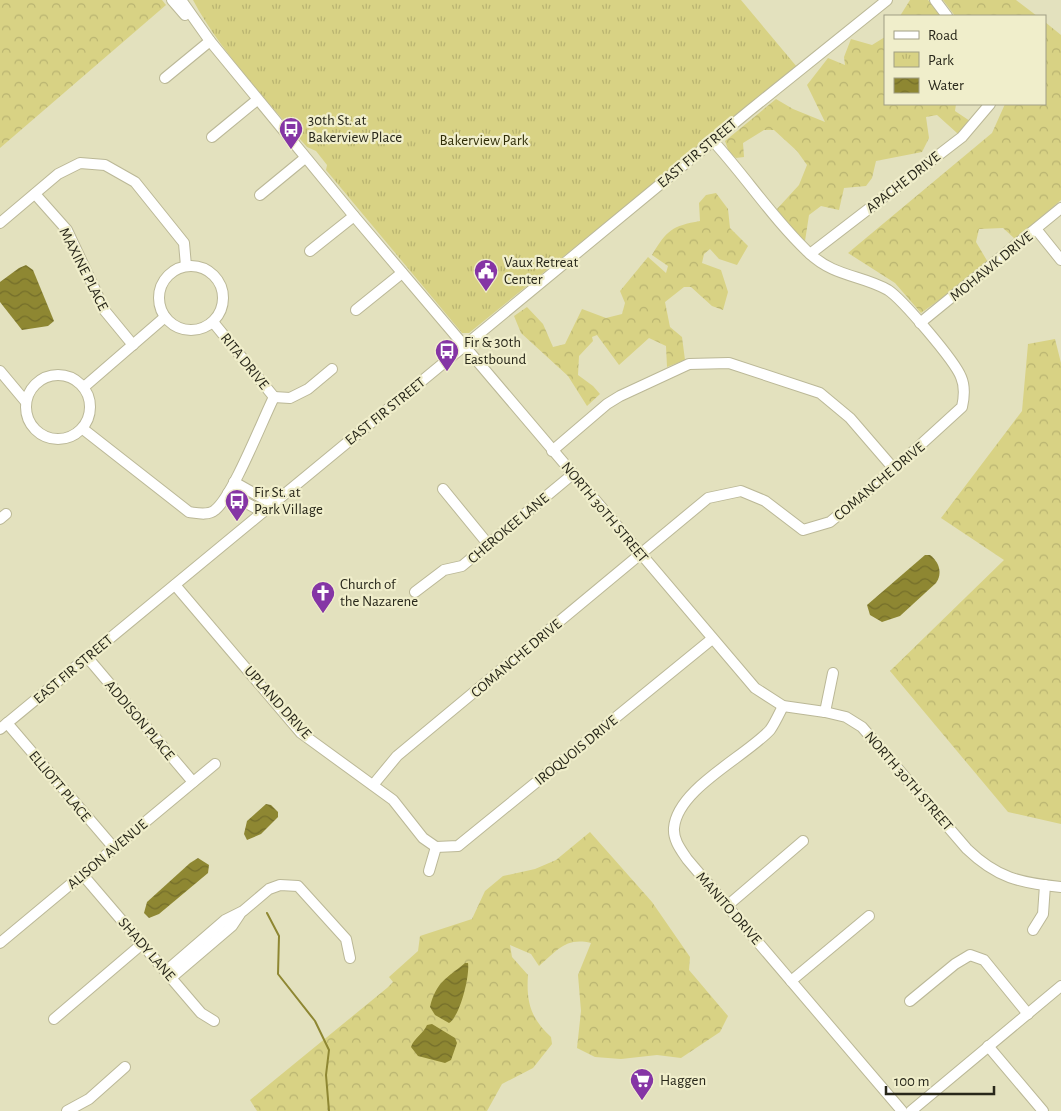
<svg xmlns="http://www.w3.org/2000/svg" width="1061" height="1111" font-family="'Alegreya Sans',sans-serif">
  <style>
    .forest { fill: url(#forest-crowns) }
    .park { fill: url(#park-tufts) }
    .water { fill: url(#water-waves) }
    .lines { fill: none; stroke-linecap: round; stroke-linejoin: round }
    .stream { stroke: #8e8732; stroke-width: 2 }
    .minor-casing { stroke: #bbb897; stroke-width: 12 }
    .minor { stroke: #fff; stroke-width: 10 }
    .labels { text-anchor: middle; stroke-width: 4.5; stroke-linejoin: round; paint-order: stroke }
    .poi-label { font-size: 15px; fill: #28271a; stroke: #f0eecb; text-anchor: start }
    .park-label { font-size: 15px; fill: #302d07; stroke: #f0eecb }
    .street-label { font-size: 15px; fill: #28271a; stroke: #f0eecb }
  </style>
  <defs>
    <pattern id="forest-crowns" width="20" height="18" patternUnits="userSpaceOnUse" patternTransform="scale(1.25)"><rect width="20" height="18" fill="#d8d284"/><path d="M2 6a3 3 0 1 1 6 0M12 15a3 3 0 1 1 6 0" fill="none" stroke="#b9b471"/></pattern>
    <pattern id="park-tufts" width="24" height="20" patternUnits="userSpaceOnUse" patternTransform="scale(1.25)"><rect width="24" height="20" fill="#d8d284"/><path d="M3 7l-1-3M5 7V3M7 7l1-3M15 17l-1-3M17 17v-4M19 17l1-3" fill="none" stroke="#b9b471"/></pattern>
    <pattern id="water-waves" width="16" height="10" patternUnits="userSpaceOnUse" patternTransform="scale(1.25)"><rect width="16" height="10" fill="#8e8732"/><path d="M0 5q4-4 8 0t8 0" fill="none" stroke="#746e2a"/></pattern>
  </defs>
  <rect width="100%" height="100%" fill="#e3e1be"/>
  <g class="forest">
    <polygon points="0,0 162,0 166,5 0,148"/>
    <polygon points="910,0 928,0 941,16 900,16"/>
    <polygon points="943,0 1016,0 1037,16 955,16"/>
    <polygon points="1045,22 1061,35 1061,200 1015,239 1003,228 979,229 976,242 989,264 921,313 895,283 848,253 992,133 1005,104 1045,104"/>
    <polygon points="885,37 885,104 956,104 955,111 976,125 968,135 957,133 937,115 926,117 929,138 922,152 876,161 872,178 866,186 844,188 839,210 821,206 809,215 805,241 786,222 777,209 799,185 807,165 797,151 774,130 764,130 743,143 744,157 736,158 729,152 725,141 776,99 793,109 825,122 807,85 828,58 845,65 844,57 851,39 872,45"/>
    <path d="M716,193L728,209L730,228L748,246L737,265L719,259L710,249L704,254L702,263L721,270L728,292L723,310L712,306L691,287H684L665,302L670,327L682,337L685,360L667,367L666,346L649,338L619,365L597,335L592,337L593,341L579,356L578,375L593,386L600,394L587,406L568,376L521,333L514,316L527,307L543,324L553,347L565,344L582,309L606,318L622,314L625,303L620,291L648,257L666,273L668,266L652,255C667,230 672,226 700,221L699,203L706,195Z"/>
    <polygon points="1055,339 1061,363 1061,824 1008,812 890,671 1004,560 941,518 1022,411 1028,344"/>
    <path d="M590,832L652,902L690,957L689,970L728,1016L720,1032L681,1058L657,1055L621,1059L595,1057L577,1048L581,1011L578,975L591,943C565,937 557,951 539,966L531,954L510,945L512,957L528,975C526,1002 531,1019 551,1037L552,1044L533,1068L502,1084L487,1111H257L250,1100L387,988L393,982L389,977L418,951L420,936L472,919L485,891L503,876L535,869L556,860Z"/>
  </g>
  <path class="park" d="M193,0H741L797,67L469,333H462L326,170L327,165L316,151L307,147C269,103 220,51 193,0Z"/>
  <g class="water">
    <polygon points="26,265 33,270 54,321 48,326 22,330 0,302 0,282 19,268"/>
    <path d="M925,555H930C939,562 943,573 936,583L900,616L882,622L870,615L867,605Z"/>
    <polygon points="266,804 271,805 278,812 278,817 261,834 247,840 244,834 247,821"/>
    <polygon points="198,858 209,865 208,873 159,914 149,918 144,913 147,902 190,863"/>
    <path d="M465,963H468C470,975 460,1017 449,1023L435,1015L430,1007C436,982 447,978 465,963Z"/>
    <path d="M432,1024L455,1038L457,1043L451,1060L445,1063L418,1056L411,1047C414,1038 423,1034 427,1025Z"/>
  </g>
  <g class="lines">
    <polyline class="stream" points="267,913 279,936 278,974 315,1021 329,1050 326,1075 329,1111"/>
    <g class="minor-casing">
      <g id="minor">
        <polyline points="172,0 185,15"/>
        <path d="M181,0L210,41L354,216L755,688L783,706L825,712L846,717L862,727L967,849C997,878 1020,883 1061,887"/>
        <polyline points="935,0 947,16"/>
        <polyline points="165,78 210,41"/>
        <polyline points="212,137 257,100"/>
        <polyline points="35,194 67,230 105,311 133,345"/>
        <polyline points="260,195 305,158"/>
        <polyline points="0,223 58,174 80,163 105,165 135,182 184,243 186,266"/>
        <polyline points="1036,229 1061,260"/>
        <polyline points="310,251 354,216"/>
        <polyline points="810,254 962,137 990,104"/>
        <circle cx="191" cy="298" r="32"/>
        <polyline points="356,310 402,273"/>
        <polyline points="920,323 1061,208"/>
        <polyline points="0,371 26,402"/>
        <circle cx="58" cy="407" r="32"/>
        <polyline points="84,387 165,317"/>
        <polyline points="274,397 290,398 308,389 332,369"/>
        <path d="M83,429L189,512C197,513 208,516 215,510C233,496 262,421 274,397L213,322"/>
        <polyline points="552,451 607,404 620,396 689,364 729,363 820,393 850,418 894,469"/>
        <polyline points="234,482 273,504"/>
        <polyline points="443,489 488,544"/>
        <polyline points="228,493 263,512"/>
        <polyline points="0,519 6,514"/>
        <polyline points="175,585 301,733 393,800 423,838 436,847"/>
        <polyline points="415,592 444,570 462,566 573,474"/>
        <polyline points="87,657 193,782"/>
        <path d="M783,706C779,714 775,723 770,730C745,757 677,789 674,828C673,840 681,850 687,859L902,1111"/>
        <polyline points="825,712 833,673"/>
        <polyline points="7,723 114,848"/>
        <polyline points="0,729 749,111 887,0"/>
        <path d="M373,785L397,756L708,498L741,491L765,501L803,530L830,522L894,469L962,407C964,398 965,386 961,377C955,361 902,299 888,290C862,275 834,277 809,253C773,219 746,177 713,141"/>
        <polyline points="436,847 458,846 712,639"/>
        <polyline points="429,871 436,847"/>
        <polyline points="82,874 201,1013 214,1021"/>
        <polyline points="727,906 803,841"/>
        <polyline points="1033,930 1043,914 1045,885"/>
        <polyline points="0,943 215,764"/>
        <polyline points="166,971 225,920 243,911 269,889 280,885 298,886 346,939 350,958"/>
        <polyline points="171,978 232,926 240,914"/>
        <polyline points="791,981 869,916"/>
        <polyline points="910,1001 955,964 970,955 984,960 1028,1014"/>
        <polyline points="54,1019 142,944"/>
        <polyline points="988,1046 1043,1111"/>
        <polyline points="67,1111 89,1099 125,1067"/>
        <polyline points="911,1111 1061,986"/>
      </g>
    </g>
    <use href="#minor" class="minor"/>
  </g>
  <defs>
    <g id="bus-pin" transform="scale(1.25)"><path d="M0 17L-7.5 6A9.5 9.5 0 1 1 7.5 6Z" fill="#8535a5" stroke="#f0eecb"/><path d="M-5-6H5V4H4V6H2V4H-2V6H-4V4H-5ZM-3.5-4V0h7V-4ZM-3.5 1.2v1.5H-2V1.2ZM2 1.2v1.5H3.5V1.2Z" fill="#fff"/></g>
    <g id="civic-pin" transform="scale(1.25)"><path d="M0 17L-7.5 6A9.5 9.5 0 1 1 7.5 6Z" fill="#8535a5" stroke="#f0eecb"/><path d="M-.6-6.5H3V-4.5H.6V-3L4-1V1h2V6H-6V1h2V-1L-.6-3ZM-1.2 2.5V6h2.4V2.5Z" fill="#fff"/></g>
    <g id="church-pin" transform="scale(1.25)"><path d="M0 17L-7.5 6A9.5 9.5 0 1 1 7.5 6Z" fill="#8535a5" stroke="#f0eecb"/><path d="M-1.2-6h2.4v3.5h3.3v2.4h-3.3V6h-2.4V-.1h-3.3v-2.4h3.3Z" fill="#fff"/></g>
    <g id="supermarket-pin" transform="scale(1.25)"><path d="M0 17L-7.5 6A9.5 9.5 0 1 1 7.5 6Z" fill="#8535a5" stroke="#f0eecb"/><path d="M-6-5.5h2.5l.6 2H6L4.5 2H-2.5L-4.4-4H-6ZM-1.5 3.2a1.3 1.3 0 1 0 .1 0ZM3 3.2a1.3 1.3 0 1 0 .1 0Z" fill="#fff"/></g>
  </defs>
  <g fill-rule="evenodd">
    <use href="#bus-pin" x="291" y="129"/>
    <use href="#civic-pin" x="486" y="271"/>
    <use href="#bus-pin" x="447" y="351"/>
    <use href="#bus-pin" x="237" y="501"/>
    <use href="#church-pin" x="323" y="593"/>
    <use href="#supermarket-pin" x="642" y="1080"/>
  </g>
  <g class="labels">
    <g class="poi-label">
      <text x="308" y="125">30th St. at<tspan x="308" dy="17">Bakerview Place</tspan></text>
      <text x="504" y="267">Vaux Retreat<tspan x="504" dy="17">Center</tspan></text>
      <text x="464" y="347">Fir &amp; 30th<tspan x="464" dy="17">Eastbound</tspan></text>
      <text x="254" y="497">Fir St. at<tspan x="254" dy="17">Park Village</tspan></text>
      <text x="340" y="589">Church of<tspan x="340" dy="17">the Nazarene</tspan></text>
      <text x="660" y="1085">Haggen</text>
    </g>
    <g class="park-label">
      <text x="484" y="145">Bakerview Park</text>
    </g>
    <g class="street-label">
      <text transform="translate(697 153) rotate(-40)" y="5">EAST FIR STREET</text>
      <text transform="translate(903 182) rotate(-38)" y="5">APACHE DRIVE</text>
      <text transform="translate(991 266) rotate(-39)" y="5">MOHAWK DRIVE</text>
      <text transform="translate(84 269) rotate(63)" y="5">MAXINE PLACE</text>
      <text transform="translate(245 361) rotate(51)" y="5">RITA DRIVE</text>
      <text transform="translate(385 411) rotate(-39)" y="5">EAST FIR STREET</text>
      <text transform="translate(879 481) rotate(-40)" y="5">COMANCHE DRIVE</text>
      <text transform="translate(605 512) rotate(50)" y="5">NORTH 30TH STREET</text>
      <text transform="translate(508 528) rotate(-40)" y="5">CHEROKEE LANE</text>
      <text transform="translate(516 658) rotate(-40)" y="5">COMANCHE DRIVE</text>
      <text transform="translate(73 669) rotate(-40)" y="5">EAST FIR STREET</text>
      <text transform="translate(278 702) rotate(48)" y="5">UPLAND DRIVE</text>
      <text transform="translate(140 720) rotate(50)" y="5">ADDISON PLACE</text>
      <text transform="translate(576 750) rotate(-39)" y="5">IROQUOIS DRIVE</text>
      <text transform="translate(909 781) rotate(49)" y="5">NORTH 30TH STREET</text>
      <text transform="translate(60 786) rotate(50)" y="5">ELLIOTT PLACE</text>
      <text transform="translate(107 854) rotate(-40)" y="5">ALISON AVENUE</text>
      <text transform="translate(729 908) rotate(49)" y="5">MANITO DRIVE</text>
      <text transform="translate(147 949) rotate(49)" y="5">SHADY LANE</text>
    </g>
  </g>
  <rect x="884" y="15" width="162" height="90" fill="#f0eecb" stroke="#a09e84"/>
  <rect x="894" y="31" width="25" height="8" fill="#ffffff" stroke="#a09e84"/>
  <text x="928" y="40" font-size="15" fill="#28271a">Road</text>
  <rect x="894" y="52" width="25" height="15" fill="url(#park-tufts)" stroke="#a09e84"/>
  <text x="928" y="65" font-size="15" fill="#28271a">Park</text>
  <rect x="894" y="78" width="25" height="15" fill="url(#water-waves)" stroke="#a09e84"/>
  <text x="928" y="90" font-size="15" fill="#28271a">Water</text>
  <path d="M886 1086v8h108v-8" fill="none" stroke="#28271a" stroke-width="2.5"/>
  <text x="894" y="1086" font-size="15" fill="#28271a" stroke="#f0eecb" stroke-width="4" paint-order="stroke">100 m</text>
</svg>
